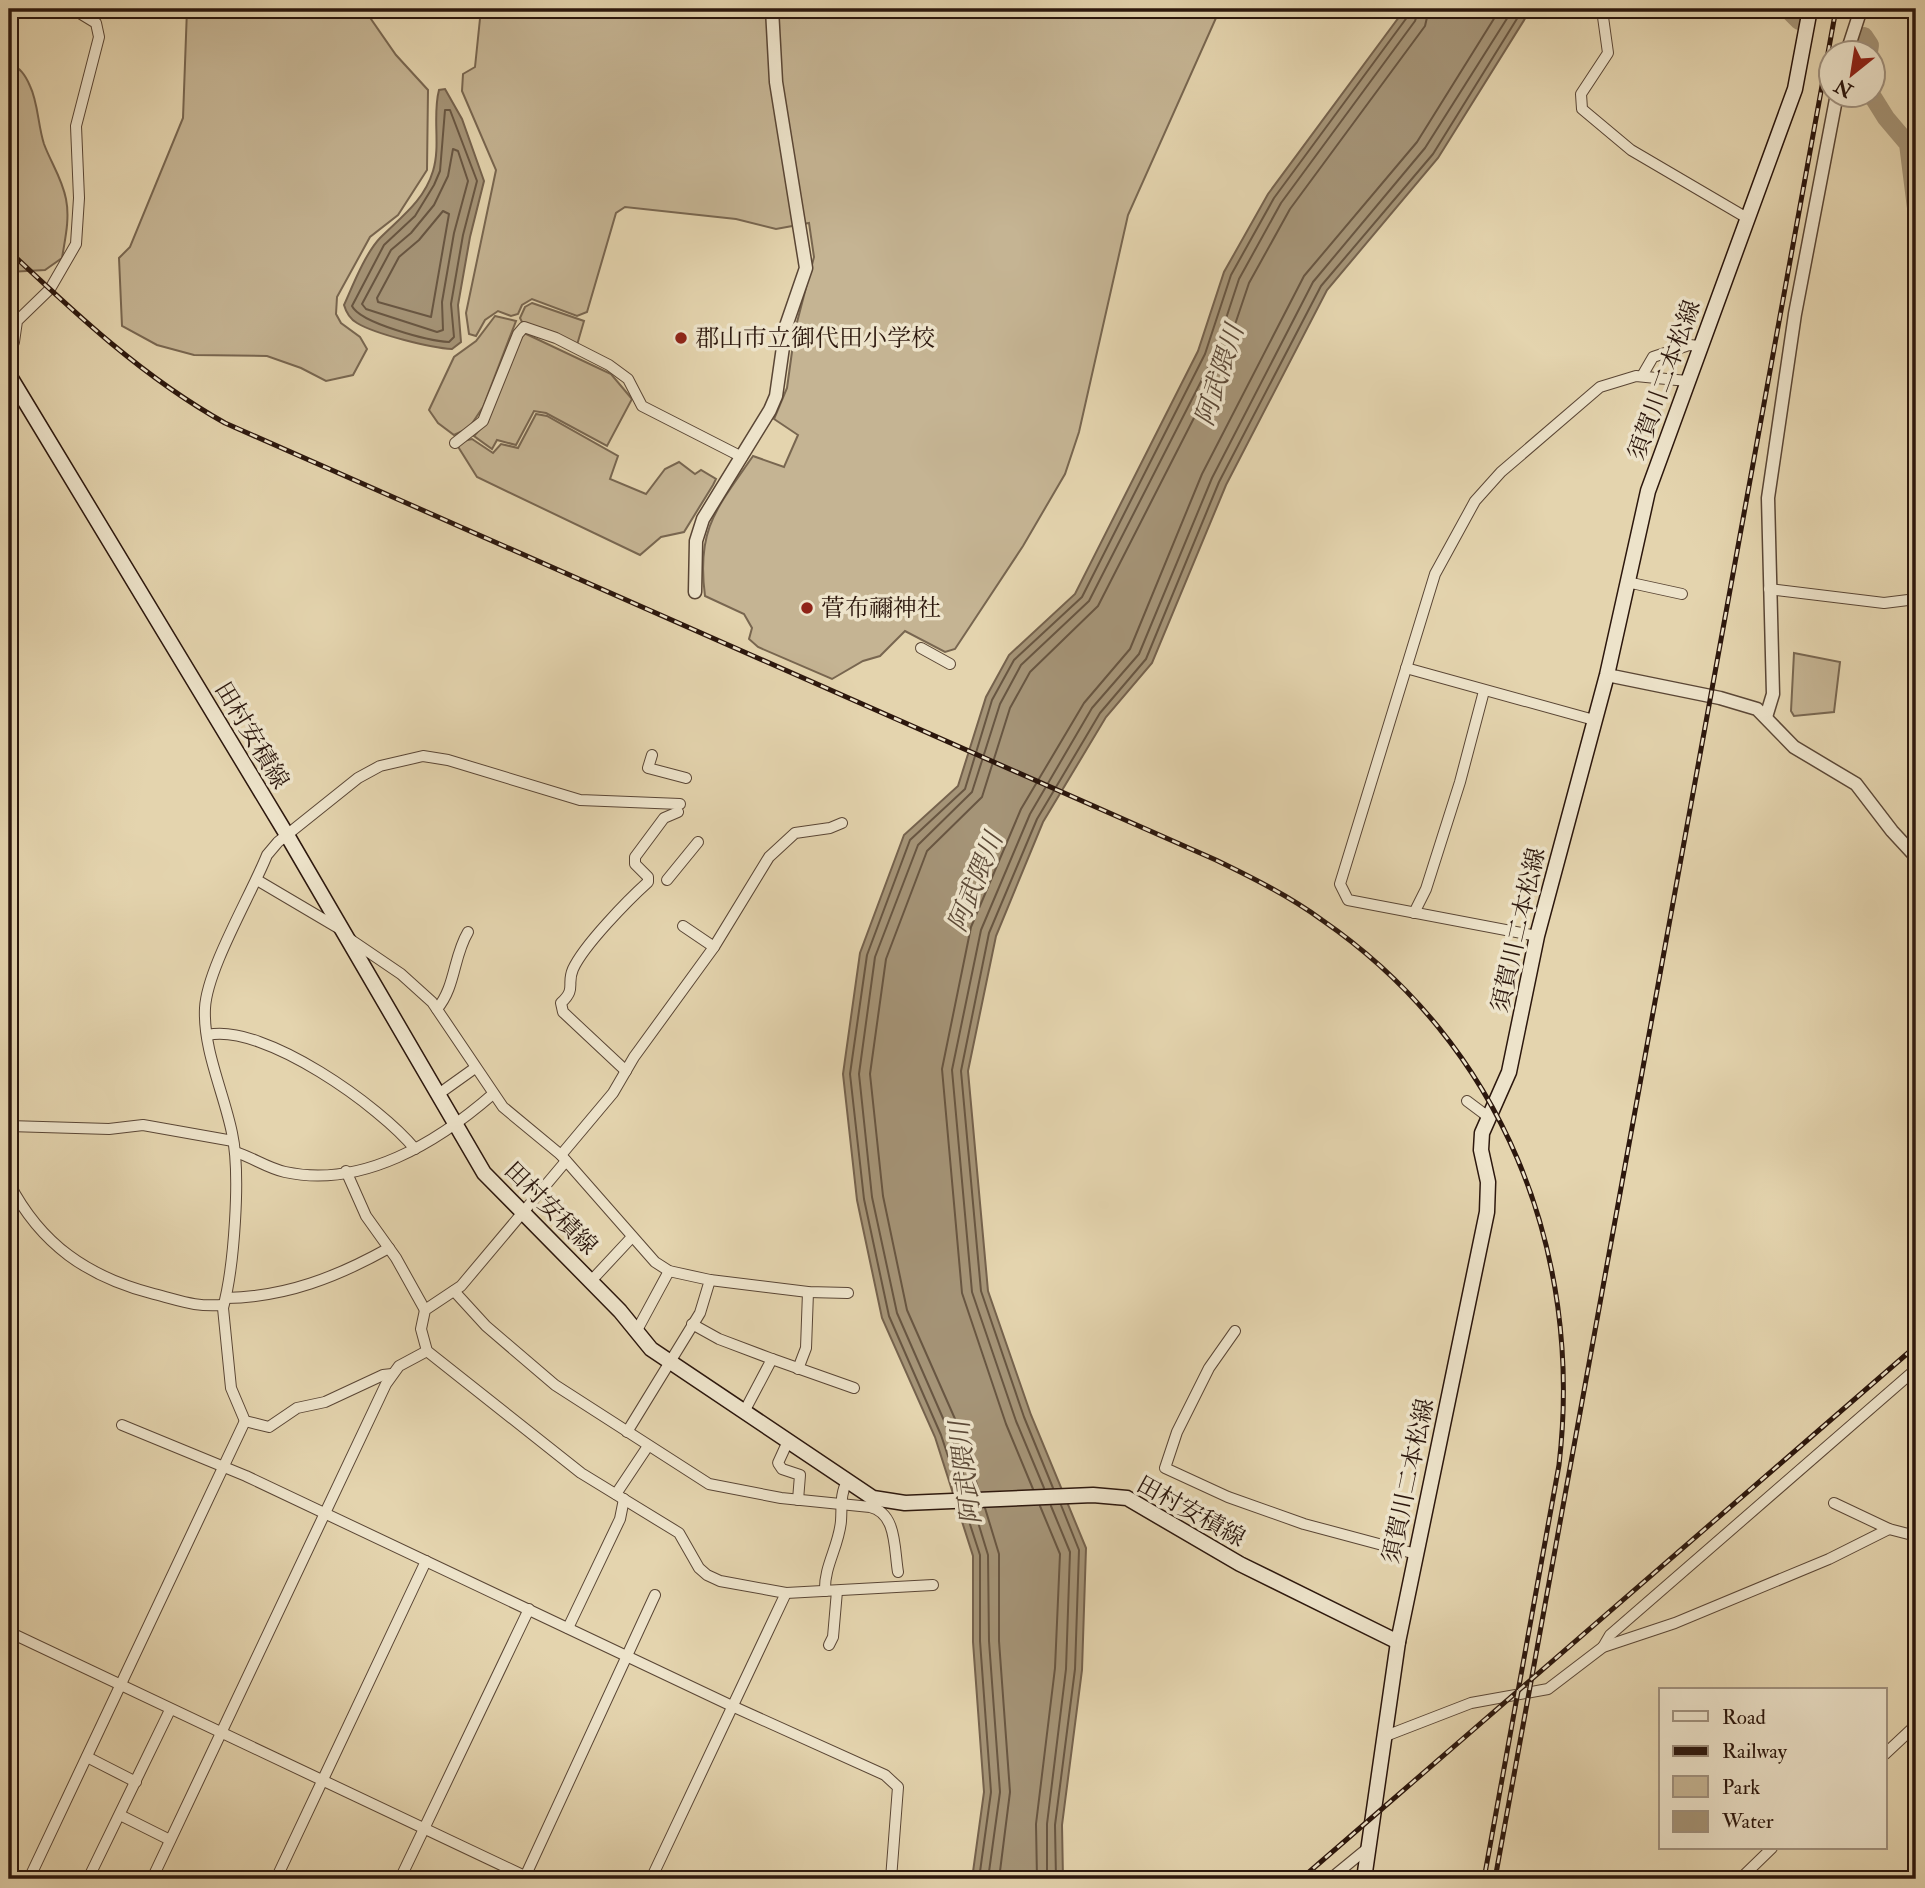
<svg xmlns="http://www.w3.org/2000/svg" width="1925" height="1888" font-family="'IM FELL Double Pica','Noto Serif JP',serif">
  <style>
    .green { fill: #c5b493; stroke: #786650; stroke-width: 2 }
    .water { fill: #a59477; stroke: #75624d; stroke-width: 2 }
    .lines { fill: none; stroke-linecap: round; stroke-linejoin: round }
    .shore { stroke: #685642; stroke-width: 2 }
    .river { stroke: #a59477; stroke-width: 18 }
    .minor-casing { stroke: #5a4635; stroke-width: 12 }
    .tertiary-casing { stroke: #5a4635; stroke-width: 15 }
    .secondary-casing { stroke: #2c170d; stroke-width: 17 }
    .minor { stroke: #ede3ca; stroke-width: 10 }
    .tertiary { stroke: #ede3ca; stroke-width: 12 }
    .secondary { stroke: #ede3ca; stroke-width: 14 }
    .rail-casing { stroke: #2c170d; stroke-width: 5 }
    .rail { stroke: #ede3ca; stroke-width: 2.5; stroke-dasharray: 8; stroke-linecap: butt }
    .poi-dot { fill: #8f2418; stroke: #ede3ca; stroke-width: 2.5 }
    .labels { text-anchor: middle; stroke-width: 7; stroke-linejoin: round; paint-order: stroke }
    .poi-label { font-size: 24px; fill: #2c170d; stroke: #ede3ca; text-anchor: start }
    .street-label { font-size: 24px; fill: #2c170d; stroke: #ede3ca }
    .water-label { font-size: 26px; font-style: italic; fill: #5c4937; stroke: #ede3ca }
  </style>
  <rect width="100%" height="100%" fill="#e4d4ae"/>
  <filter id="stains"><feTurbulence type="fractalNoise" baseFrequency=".00286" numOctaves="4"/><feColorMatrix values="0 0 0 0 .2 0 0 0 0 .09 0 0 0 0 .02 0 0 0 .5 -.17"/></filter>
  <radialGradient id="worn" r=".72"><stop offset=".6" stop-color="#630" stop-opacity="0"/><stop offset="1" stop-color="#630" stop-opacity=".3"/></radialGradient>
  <g class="green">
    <polygon points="187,9 364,9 396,55 428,90 427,170 398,215 370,237 337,297 336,314 341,323 360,337 367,349 353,375 326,381 301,368 267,356 194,355 157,345 122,326 119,258 130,247 183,118"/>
    <path d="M481,9H1220L1128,215L1079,432L1065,474L1023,546L955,649L945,652L905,631L880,656L863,661L832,679L758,647L749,639L752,628L744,614L705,596C696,529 717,508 753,456L784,467L798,435L774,419L787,388L795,330L814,257L809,223L776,229L736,219L625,207L616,213L587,312L577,316L532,299L522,305L518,314L511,316L498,311L485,320L476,336L469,334L466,313L496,170L462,91L463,74L475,67Z"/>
    <path d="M9,63C20,68 25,74 30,86C38,102 38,126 44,144C51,163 62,178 66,199C70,219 65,239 62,258L45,270L9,272Z"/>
    <polygon points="532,303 584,321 577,345 522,322 520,318 525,307"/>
    <polygon points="495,316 516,321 483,407 469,428 454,435 438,423 429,410 454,357 476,341"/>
    <polygon points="522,332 611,374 632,399 607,446 546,413 534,411 516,445 497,440 492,449 474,436 482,427"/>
    <polygon points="536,414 547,416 618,456 610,479 646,494 665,469 679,462 695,474 701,470 716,479 713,485 684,532 661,537 640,555 477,477 457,445 459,442 472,439 493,453 501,444 518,448"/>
    <polygon points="1794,653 1840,662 1834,712 1794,716 1791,711"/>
  </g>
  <g class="water">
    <polygon points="1405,9 1531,9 1438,158 1327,290 1226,485 1152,663 1106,717 1043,822 996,936 968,1071 988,1291 1031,1415 1086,1548 1082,1670 1062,1825 1063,1879 972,1879 984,1792 973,1642 973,1556 935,1437 882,1318 857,1200 843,1074 860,953 904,835 958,786 986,697 1009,655 1075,594 1198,351 1224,272 1268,194"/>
    <path d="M445,89L462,119L484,181L470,237L458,305L461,342L452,349C431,348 375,334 357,323C350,319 346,312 344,305C353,285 365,254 380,238C401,217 424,201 433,171C441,145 432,116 439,90Z"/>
  </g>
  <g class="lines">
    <g class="shore">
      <path d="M445,110H450L477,181L463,235L451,304L454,337L449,342C429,341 360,323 352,306L384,245L415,216L434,185L440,171Z"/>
      <polygon points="453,149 458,151 468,181 454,233 442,302 443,330 437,332 366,309 362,304 391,250 411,233 434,205 448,176"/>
      <polygon points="443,211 449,214 431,317 378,302 377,298 399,257 419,240"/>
      <polyline points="1044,1488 1016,1421 972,1292 952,1070 981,930 1030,814 1092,708 1139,654 1212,478 1313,282 1425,148 1513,9"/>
      <polyline points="1053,1488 1024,1417 981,1291 961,1071 989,933 1037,819 1100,713 1146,659 1219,482 1321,286 1433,154 1523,9"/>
      <polyline points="1033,1489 1006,1424 962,1293 942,1069 971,927 1021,809 1084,703 1130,649 1202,474 1304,276 1417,142 1500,9"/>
      <polyline points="979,1491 959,1428 907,1310 883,1196 870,1074 886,959 927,851 982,797 1010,708 1030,672 1098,606 1222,363 1249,283 1290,209 1425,26 1429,9"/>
      <polyline points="960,1492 941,1435 889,1316 864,1199 850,1074 867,955 910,840 965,789 992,700 1014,660 1082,597 1205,354 1231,275 1274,198 1408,16 1410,9"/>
      <polyline points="969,1492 949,1432 897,1313 872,1197 859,1074 875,957 918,845 972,792 1000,704 1021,665 1089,601 1213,358 1239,279 1281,203 1415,21 1419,9"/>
      <polyline points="985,1508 999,1554 999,1641 1010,1792 999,1879"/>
      <polyline points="965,1509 980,1555 980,1641 991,1792 979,1879"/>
      <polyline points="974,1509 988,1555 989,1641 1000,1792 988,1879"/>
      <polyline points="1037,1879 1036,1824 1055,1668 1060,1554 1040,1506"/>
      <polyline points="1047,1879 1047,1824 1066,1669 1070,1552 1051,1506"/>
      <polyline points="1056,1879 1055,1825 1075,1669 1079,1550 1061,1505"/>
    </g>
    <g class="river">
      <polyline points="1787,9 1799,21"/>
      <polyline points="1864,36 1870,45 1869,52"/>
      <polyline points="1871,94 1886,118 1908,144 1916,208"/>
    </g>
    <g class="minor-casing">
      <g id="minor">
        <polyline points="1606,9 1603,17 1608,53 1581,94 1582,109 1631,150 1747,218"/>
        <polyline points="9,353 14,342 17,321 50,289 76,244 79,198 76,126 99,37 96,23 73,9"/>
        <polyline points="1642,376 1653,357 1689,345 1700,346"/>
        <polyline points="455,443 483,421 518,334 524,327 556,338 609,365 628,379 642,406 742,457"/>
        <polyline points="1627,582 1682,594"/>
        <polyline points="1769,589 1884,603 1916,599"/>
        <polyline points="921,648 950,664"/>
        <polyline points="1406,668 1594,720"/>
        <polyline points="652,755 648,768 686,778"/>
        <polyline points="257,880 340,929"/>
        <polyline points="667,880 698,842"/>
        <polyline points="1414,913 1426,889 1460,782 1484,691"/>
        <polyline points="683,926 714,947"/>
        <polyline points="1537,936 1348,900 1340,884 1435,574 1475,501 1501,472 1600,387 1636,376 1687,381"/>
        <polyline points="351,940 401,974 432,1002 503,1107 561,1155 655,1262 669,1271 710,1280 700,1313 627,1432"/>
        <path d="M437,1009C456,986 453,957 468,932"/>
        <path d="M208,1035C264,1023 381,1107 415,1149"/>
        <path d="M626,1071L563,1012L561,1003C577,988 566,985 573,969C584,945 628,900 648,882V877L635,864V857L664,818L678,812"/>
        <polyline points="440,1093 475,1068"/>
        <polyline points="1467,1101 1487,1116"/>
        <polyline points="9,1126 109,1129 143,1125 233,1141"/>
        <path d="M235,1152C252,1157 267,1168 285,1172C362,1189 438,1142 493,1094"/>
        <polyline points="561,1155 613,1093 634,1057 714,947 769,857 795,833 830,828 842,823"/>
        <polyline points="566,1161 461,1286 425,1310 421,1329 427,1351 581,1473 679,1533 699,1568 707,1575 720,1581 786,1593 651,1879"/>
        <polyline points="346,1171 366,1216 396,1258 425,1310"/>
        <path d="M9,1183C41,1245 88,1277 154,1294C182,1301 194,1307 223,1305"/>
        <polyline points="710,1280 808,1292 848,1293"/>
        <polyline points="591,1281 632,1237"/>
        <path d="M454,1291L486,1326L555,1385L709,1484L781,1498L870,1507C897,1513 894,1549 898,1572"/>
        <path d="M226,1298C286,1297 337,1277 389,1248"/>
        <polyline points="692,1324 719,1339 772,1359 744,1412"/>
        <polyline points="1235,1331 1209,1368 1177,1432 1165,1468 1228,1497 1304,1524 1416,1554"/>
        <polyline points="636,1332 669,1271"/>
        <polyline points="772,1359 854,1388"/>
        <polyline points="798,1369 806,1348 808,1292"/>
        <path d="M392,1374L383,1375L325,1402L297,1408L269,1427L245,1421L231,1388L223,1308C234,1268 241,1174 232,1133C224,1093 203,1050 205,1008C207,969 251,895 267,855L278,842L358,778L380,766L423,756L448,760L580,800L680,804"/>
        <polyline points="122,1425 246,1476 732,1706 885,1775 898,1787 891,1879"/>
        <polyline points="788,1441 778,1463 782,1469 800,1475 798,1500"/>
        <polyline points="616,1494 648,1446"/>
        <polyline points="1834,1503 1889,1529 1916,1536"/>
        <path d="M825,1591C824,1566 839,1546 841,1521C842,1508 840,1493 847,1482"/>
        <polyline points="786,1593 933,1585"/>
        <polyline points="568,1628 620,1519 624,1499"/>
        <polyline points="9,1632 531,1879"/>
        <polyline points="829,1645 833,1637 837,1591"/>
        <polyline points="1603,1647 1610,1635 1916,1369"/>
        <polyline points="1383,1737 1471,1703 1548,1689 1603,1647 1675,1623 1829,1559 1889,1529"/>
        <polyline points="1885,1754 1916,1725"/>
        <polyline points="87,1757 136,1782"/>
        <polyline points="120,1815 170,1840"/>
        <polyline points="29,1879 245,1421"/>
        <polyline points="88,1879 170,1710"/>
        <polyline points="152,1879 386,1384 399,1366 427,1351"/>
        <polyline points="276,1879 426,1561"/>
        <polyline points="400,1879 529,1609"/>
        <polyline points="524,1879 655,1595"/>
        <polyline points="1330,1879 1369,1847"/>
        <polyline points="1740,1879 1772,1848"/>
      </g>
    </g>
    <g class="tertiary-casing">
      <g id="tertiary">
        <polyline points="1847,52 1861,9"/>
        <polyline points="695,592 696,541 703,519 770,410 776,396 786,326 806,268 776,82 772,9"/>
        <polyline points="1607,675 1720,698 1757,709 1794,747 1856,784 1892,831 1916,857"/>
        <polyline points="1766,717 1773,694 1768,498 1795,314 1837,94"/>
      </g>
    </g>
    <g class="secondary-casing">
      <g id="secondary">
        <polyline points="9,375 287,835 484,1173 620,1311 651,1349 873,1498 905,1503 1093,1495 1127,1498 1240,1564 1398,1642"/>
        <polyline points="1364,1879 1398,1642 1487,1212 1488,1182 1481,1150 1482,1133 1509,1072 1537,936 1607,675 1648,491 1795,89 1810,9"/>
      </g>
    </g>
    <use href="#minor" class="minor"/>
    <use href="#tertiary" class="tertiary"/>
    <use href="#secondary" class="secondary"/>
    <g class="rail-casing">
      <g id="rail">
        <path d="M9,251C77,315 143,377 225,423L1216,860C1253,878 1289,896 1322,920C1502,1044 1584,1251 1559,1465L1484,1879"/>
        <polyline points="1301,1879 1916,1346"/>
        <polyline points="1495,1879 1836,9"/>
      </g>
    </g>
    <use href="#rail" class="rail"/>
  </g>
  <g class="poi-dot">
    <circle cx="681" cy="338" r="7"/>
    <circle cx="807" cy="608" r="7"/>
  </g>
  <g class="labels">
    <g class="poi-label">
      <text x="695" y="346">郡山市立御代田小学校</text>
      <text x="821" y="616">菅布禰神社</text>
    </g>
    <g class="street-label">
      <text transform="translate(1664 380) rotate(-70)" y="8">須賀川二本松線</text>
      <text transform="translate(252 735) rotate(59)" y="8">田村安積線</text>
      <text transform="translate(1518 930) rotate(-77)" y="8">須賀川二本松線</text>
      <text transform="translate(551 1208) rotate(45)" y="8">田村安積線</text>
      <text transform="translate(1408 1481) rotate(-78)" y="8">須賀川二本松線</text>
      <text transform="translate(1191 1511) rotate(29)" y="8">田村安積線</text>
    </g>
    <g class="water-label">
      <text transform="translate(1219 375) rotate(-72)" y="9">阿武隈川</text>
      <text transform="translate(975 882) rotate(-68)" y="9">阿武隈川</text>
      <text transform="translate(965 1473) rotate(-97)" y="9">阿武隈川</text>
    </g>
  </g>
  <rect width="1925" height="1888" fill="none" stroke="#e4d4ae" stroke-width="35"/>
  <rect x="10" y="10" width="1904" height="1867" fill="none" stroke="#2c170d" stroke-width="3.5"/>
  <rect x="18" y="18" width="1890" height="1853" fill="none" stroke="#2c170d" stroke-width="2"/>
  <rect x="1659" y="1688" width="228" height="161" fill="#ede3ca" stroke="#a0917e" stroke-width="2"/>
  <rect x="1673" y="1711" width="35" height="10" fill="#ede3ca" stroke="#a0917e" stroke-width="2"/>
  <text x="1722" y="1724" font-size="21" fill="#2c170d">Road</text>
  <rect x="1673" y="1746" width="35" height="10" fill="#2c170d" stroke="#a0917e" stroke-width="2"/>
  <text x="1722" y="1758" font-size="21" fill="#2c170d">Railway</text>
  <rect x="1673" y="1776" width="35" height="21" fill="#c5b493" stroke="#a0917e" stroke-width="2"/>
  <text x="1722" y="1794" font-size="21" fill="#2c170d">Park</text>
  <rect x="1673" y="1811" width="35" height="21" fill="#a59477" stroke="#a0917e" stroke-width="2"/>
  <text x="1722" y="1828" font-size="21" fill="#2c170d">Water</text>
  <g transform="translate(1852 74) rotate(210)"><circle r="33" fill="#ede3ca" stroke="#a0917e" stroke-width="2"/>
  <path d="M0-5L12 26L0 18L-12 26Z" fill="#8f2418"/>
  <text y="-10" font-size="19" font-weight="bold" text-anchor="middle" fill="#2c170d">N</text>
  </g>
  <rect width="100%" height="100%" filter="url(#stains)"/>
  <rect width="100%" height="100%" fill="url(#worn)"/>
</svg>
